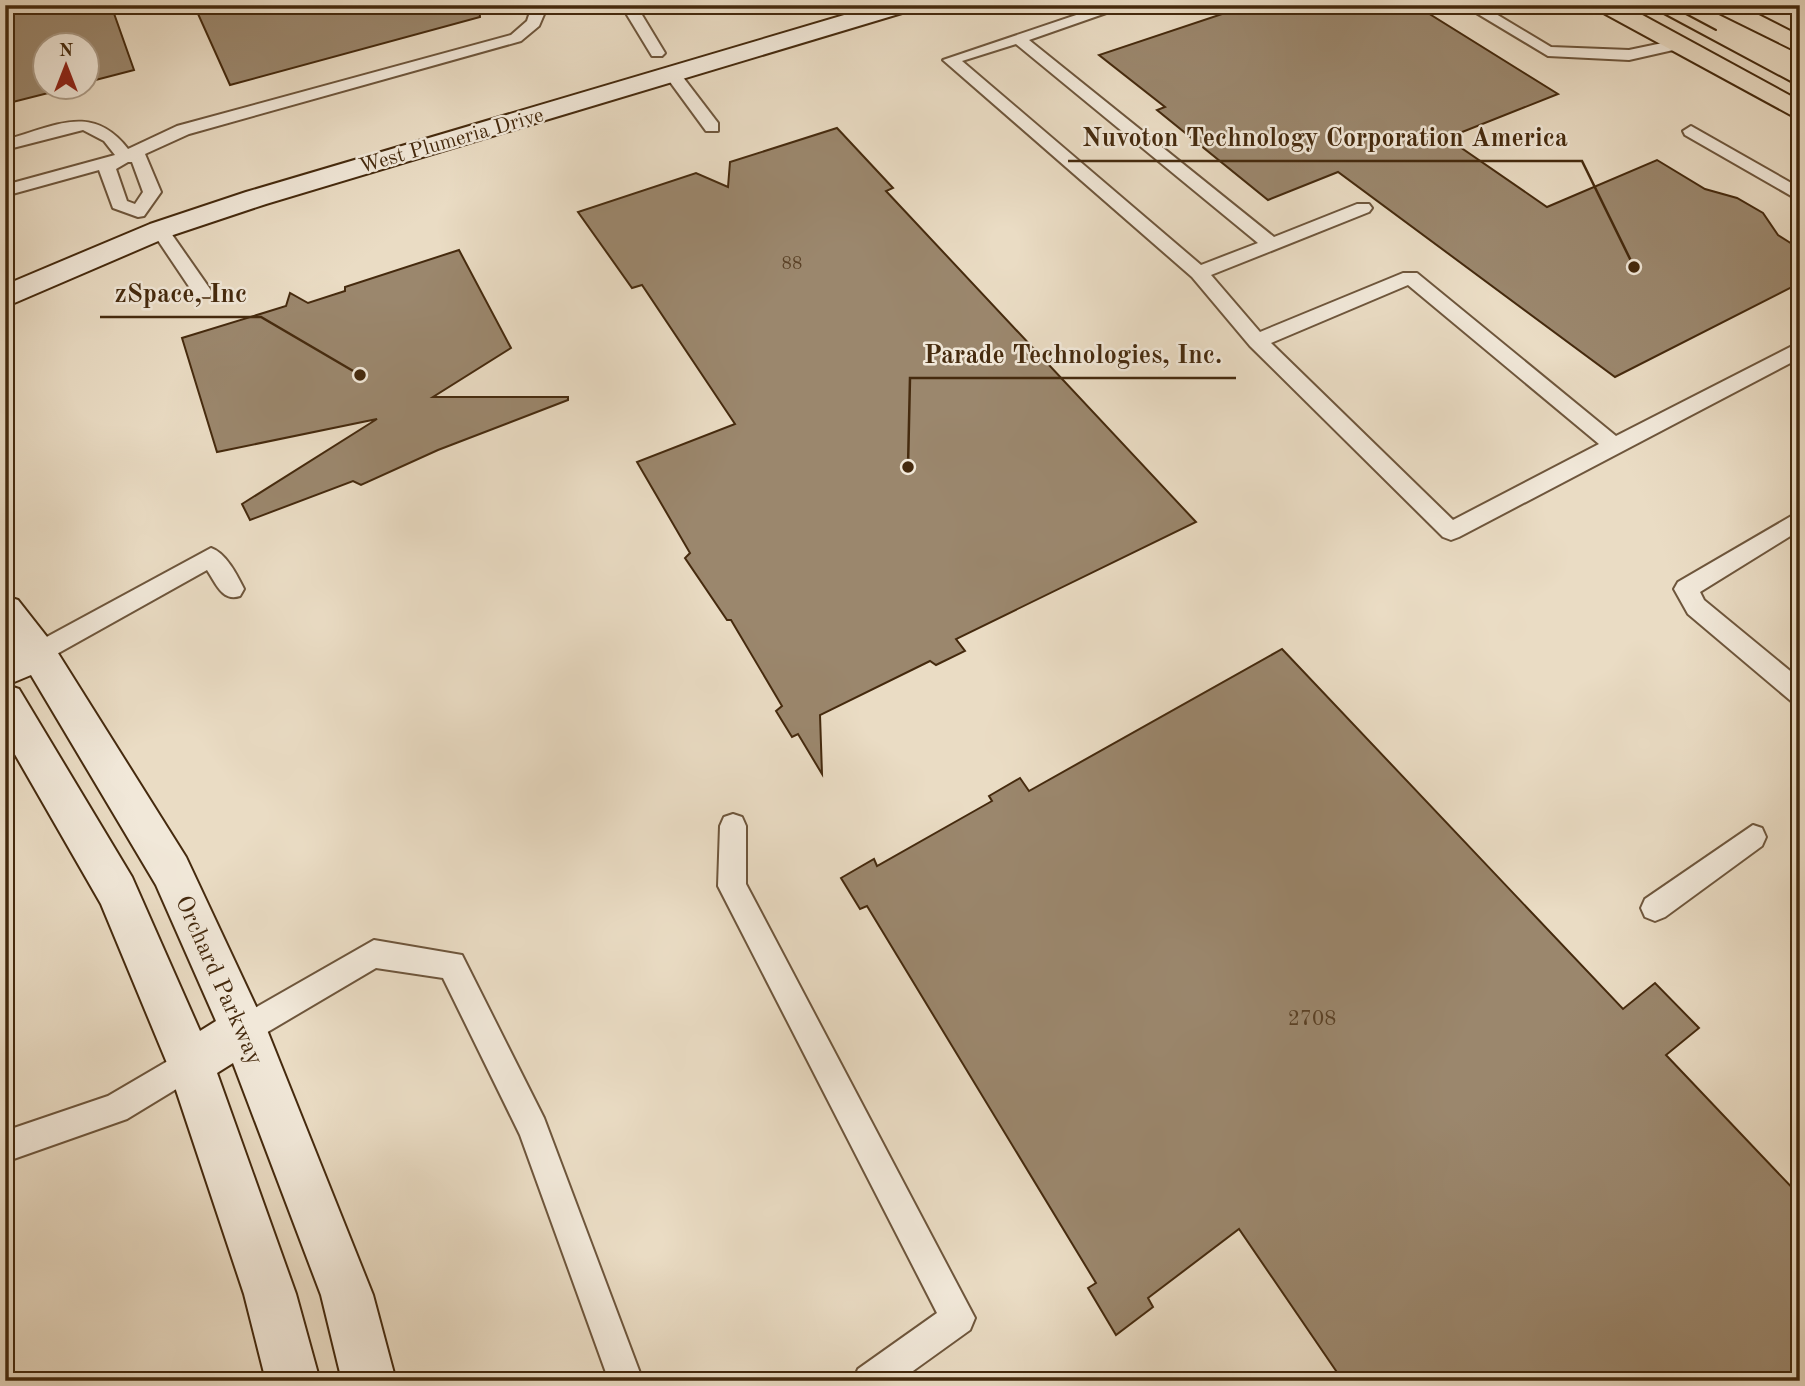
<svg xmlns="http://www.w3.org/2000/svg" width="1805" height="1386" font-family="'Old Standard TT',serif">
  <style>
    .building { fill: #9b876d; stroke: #452a0e; stroke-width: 2 }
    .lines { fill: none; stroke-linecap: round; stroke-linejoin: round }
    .lane-casing { stroke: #6e563c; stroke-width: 4 }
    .secondary-casing { stroke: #452a0e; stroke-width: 4 }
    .primary-casing { stroke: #452a0e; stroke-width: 4 }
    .lane { fill: #f1e8d9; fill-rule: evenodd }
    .secondary { fill: #f1e8d9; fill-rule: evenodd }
    .primary { fill: #eadcc4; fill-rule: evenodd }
    .tram { stroke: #452a0e; stroke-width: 2 }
    .labels { text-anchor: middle; stroke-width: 5; stroke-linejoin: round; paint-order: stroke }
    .far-number-label { font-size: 18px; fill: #5a4126 }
    .far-street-label { font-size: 21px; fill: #452a0e; stroke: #f1e8d9 }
    .number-label { font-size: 21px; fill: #5a4126 }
    .street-label { font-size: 24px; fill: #452a0e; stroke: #f1e8d9 }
    .leader { fill: none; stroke: #452a0e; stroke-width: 2.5 }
    .callout-dot { fill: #452a0e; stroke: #f1e8d9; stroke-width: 2.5 }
    .callout-label { font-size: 26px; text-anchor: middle; font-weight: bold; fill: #452a0e; stroke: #f1e8d9; stroke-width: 5; stroke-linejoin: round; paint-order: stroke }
  </style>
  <rect width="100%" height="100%" fill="#eadcc4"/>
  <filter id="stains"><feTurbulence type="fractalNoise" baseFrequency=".00286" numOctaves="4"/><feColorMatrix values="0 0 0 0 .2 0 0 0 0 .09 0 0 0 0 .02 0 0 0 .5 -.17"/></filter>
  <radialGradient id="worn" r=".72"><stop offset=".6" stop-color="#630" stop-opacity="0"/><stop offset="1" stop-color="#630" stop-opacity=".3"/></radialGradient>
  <g class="building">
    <polygon points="5,5 111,5 134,70 88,82 88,46 46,46 46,88 68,88 5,104"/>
    <polygon points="194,5 479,5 480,17 230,85"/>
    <polygon points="1249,5 1415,5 1558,94 1447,138 1547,207 1657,160 1705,189 1737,198 1763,213 1778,235 1800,249 1800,283 1615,377 1338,172 1268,200 1157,110 1165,107 1099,55"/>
    <polygon points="837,128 893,188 886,191 1196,522 956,639 965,651 936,665 930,661 820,715 822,774 798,734 792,737 776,711 782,706 731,620 727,620 685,558 690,553 637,462 735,424 642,285 632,288 578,212 696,173 728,187 730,162"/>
    <polygon points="459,250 511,348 433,397 568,397 568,400 438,450 361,485 353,481 250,520 242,504 377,419 217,452 182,338 286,306 290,293 308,303 345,291 345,287"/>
    <polygon points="1282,649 1623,1009 1655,983 1699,1028 1666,1055 1800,1196 1800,1381 1343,1381 1239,1229 1148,1298 1153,1307 1116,1335 1088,1288 1096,1283 867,906 860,909 841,878 874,859 877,866 992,801 989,796 1020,778 1029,791"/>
  </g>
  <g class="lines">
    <g class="lane-casing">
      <g id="lane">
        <path d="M525,5H540L545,12L539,26L521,41L189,134L145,154L161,192L144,216L138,217L113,208L99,170L5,196V185L115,155L104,141L83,130L5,150V140C54,127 92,102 128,149L177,126L511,35L527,21L530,12ZM128,162H132L143,192L135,204L127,201L116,169Z"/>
        <polygon points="621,5 636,5 665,53 662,56 652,56"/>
        <path d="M1106,5H1129L1029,40L1274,237L1357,204H1369L1372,208L1369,212L1211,275L1260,332L1403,273H1417L1616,436L1800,342V358L1459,537L1451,540L1443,537L1250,346L1192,277L943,60ZM1016,44L1258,243L1201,265L962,61ZM1408,285L1599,444L1453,520L1271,343Z"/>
        <polygon points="1463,5 1481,5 1551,47 1629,50 1677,40 1685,45 1682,48 1629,60 1548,56"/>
        <polygon points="673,70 679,72 718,123 718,131 706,131 665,75"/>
        <polygon points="1691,126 1800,188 1800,201 1685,135 1683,131"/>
        <polygon points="160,224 166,226 210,289 212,293 210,297 196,297 151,230"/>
        <polygon points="1800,511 1800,530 1700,592 1704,600 1800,679 1800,704 1791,701 1688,614 1674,589 1678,582"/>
        <path d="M211,548C226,553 237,575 244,589L240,596C222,602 216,583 207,570L46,660L38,663L30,660L26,653L30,646Z"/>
        <polygon points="733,814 742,817 746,826 746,884 975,1318 970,1330 899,1381 853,1381 858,1369 937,1313 718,886 720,826 724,817"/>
        <polygon points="1753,825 1762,828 1766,837 1762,846 1665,917 1655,921 1645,917 1641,908 1645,899"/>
        <polygon points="374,940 462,955 544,1118 643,1381 609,1381 520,1135 443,978 376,968 254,1040 244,1045 234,1040 229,1030 234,1020"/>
        <polygon points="190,1048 201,1052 205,1063 201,1074 127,1119 5,1162 5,1131 108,1096"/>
      </g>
    </g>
    <g class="secondary-casing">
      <g id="secondary">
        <polygon points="878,5 915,5 912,10 266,204 170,236 5,307 5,285 150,224 246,192"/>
        <path d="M5,596L18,600L51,642L186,857L267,1030L373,1295L396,1381H342L321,1295L233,1063L217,1073L296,1294L320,1381H266L244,1294L167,1063L101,904L5,737V652L12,648L5,639ZM31,675L156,885L216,1021L200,1031L132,877L19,689L7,685Z"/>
      </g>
    </g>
    <g class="primary-casing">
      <g id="primary">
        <polygon points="1595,5 1624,5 1800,101 1800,120 1598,10"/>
        <polygon points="1710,5 1739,5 1800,36 1800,53 1713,10"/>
      </g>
    </g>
    <use href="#lane" class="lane"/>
    <use href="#secondary" class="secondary"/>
    <use href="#primary" class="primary"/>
    <g class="tram">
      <polyline points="1647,5 1800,87"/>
      <polyline points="1669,5 1716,30"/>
    </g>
  </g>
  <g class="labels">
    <g class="far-number-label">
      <text x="792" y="269">88</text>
    </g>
    <g class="far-street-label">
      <text transform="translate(451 140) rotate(-16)" y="7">West Plumeria Drive</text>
    </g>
    <g class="number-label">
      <text x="1312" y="1025">2708</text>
    </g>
    <g class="street-label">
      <text transform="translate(220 980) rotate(66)" y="8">Orchard Parkway</text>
    </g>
  </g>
  <path class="leader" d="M1634 267L1582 161H1068M360 375L261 317H100M908 467L910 378H1236"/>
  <g class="callout-dot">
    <circle cx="1634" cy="267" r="7"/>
    <circle cx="360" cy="375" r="7"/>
    <circle cx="908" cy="467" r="7"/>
  </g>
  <g class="callout-label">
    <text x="1325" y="146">Nuvoton Technology Corporation America</text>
    <text x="181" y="302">zSpace, Inc</text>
    <text x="1073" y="363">Parade Technologies, Inc.</text>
  </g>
  <rect width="1805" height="1386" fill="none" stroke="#eadcc4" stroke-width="28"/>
  <rect x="7" y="7" width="1791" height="1372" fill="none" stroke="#452a0e" stroke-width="3.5"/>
  <rect x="14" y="14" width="1777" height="1358" fill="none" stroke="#452a0e" stroke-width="2"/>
  <g transform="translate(66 66)"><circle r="33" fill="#f1e8d9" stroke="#ac9c88" stroke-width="2"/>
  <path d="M0-5L12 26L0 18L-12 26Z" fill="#8f2418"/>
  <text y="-10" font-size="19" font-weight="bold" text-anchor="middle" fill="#452a0e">N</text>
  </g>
  <rect width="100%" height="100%" filter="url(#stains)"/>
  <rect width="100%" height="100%" fill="url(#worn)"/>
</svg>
